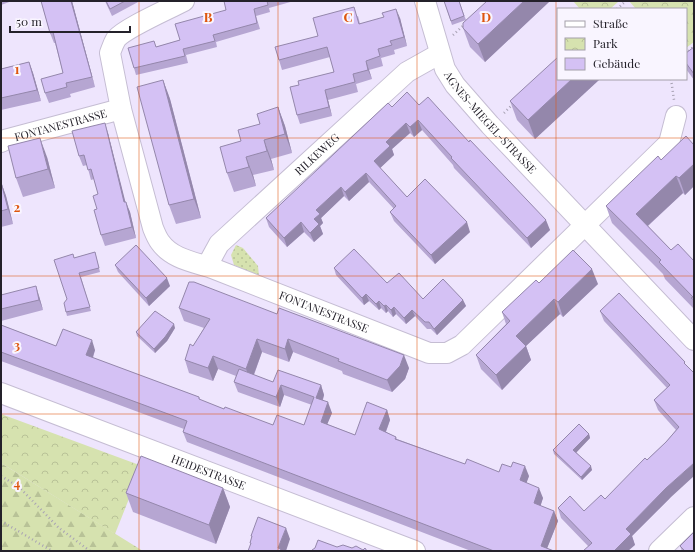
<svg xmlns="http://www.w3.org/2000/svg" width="695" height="552" font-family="'Playfair Display',serif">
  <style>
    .grass { fill: url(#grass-dots) }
    .forest { fill: url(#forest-firs) }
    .park { fill: url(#park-crowns) }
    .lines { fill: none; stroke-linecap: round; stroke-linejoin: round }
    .minor-casing { stroke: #c5bdd3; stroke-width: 22 }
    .path { stroke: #a8a2b4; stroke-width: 2.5; stroke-dasharray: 1 3; stroke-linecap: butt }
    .minor { stroke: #fff; stroke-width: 20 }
    .wall { fill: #b6a6d2 }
    .shaded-wall { fill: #9487ab }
    .building { fill: #d4c1f4; stroke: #9487ab }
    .grid { fill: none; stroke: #de560e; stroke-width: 1; stroke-opacity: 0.55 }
    .labels { text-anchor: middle; stroke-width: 4; stroke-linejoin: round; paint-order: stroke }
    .street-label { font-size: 11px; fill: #24212a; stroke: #f9f5ff }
    .grid-label { font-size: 13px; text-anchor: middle; font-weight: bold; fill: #de560e; stroke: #f9f5ff; stroke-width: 4; stroke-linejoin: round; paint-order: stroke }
  </style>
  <defs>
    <pattern id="grass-dots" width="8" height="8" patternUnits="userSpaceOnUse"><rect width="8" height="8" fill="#d6e2af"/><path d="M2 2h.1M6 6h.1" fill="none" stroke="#b8c297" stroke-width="1.8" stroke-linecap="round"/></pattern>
    <pattern id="forest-firs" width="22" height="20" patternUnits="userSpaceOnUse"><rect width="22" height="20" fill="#d6e2af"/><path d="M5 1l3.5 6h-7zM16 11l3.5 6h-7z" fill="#b8c297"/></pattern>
    <pattern id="park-crowns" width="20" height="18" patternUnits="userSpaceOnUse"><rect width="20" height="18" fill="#d6e2af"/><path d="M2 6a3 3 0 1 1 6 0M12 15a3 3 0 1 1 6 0" fill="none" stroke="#b8c297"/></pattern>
  </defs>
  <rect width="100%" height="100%" fill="#eee5fd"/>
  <polygon class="grass" points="236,245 243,248 258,266 259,276 234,265 231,255"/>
  <polygon class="forest" points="1,463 143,551 1,551"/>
  <g class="park">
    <polygon points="573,1 617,1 618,2 610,9 580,9"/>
    <polygon points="629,1 694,1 694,42 686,48 686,9 636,9"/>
    <polygon points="1,414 142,466 115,534 1,463"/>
  </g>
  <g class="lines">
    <g class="minor-casing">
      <g id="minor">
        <path id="s1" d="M184,1C169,9 125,28 116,39C113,44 112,48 110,53L121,109L153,228C155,233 157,238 160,242C172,259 194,262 212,268L429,353H447L462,345L669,143L676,116"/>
        <path id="s2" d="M425,1L445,69L455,85L490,125L694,340"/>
        <path id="s3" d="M1,142L5,140L121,109"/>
        <path id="s4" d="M207,266L219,244L407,72L439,54"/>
        <path id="s5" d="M1,393L415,551"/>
        <polyline points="659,551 694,517"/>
      </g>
    </g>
    <g class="path">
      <polyline points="617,9 626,1"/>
      <polyline points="453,35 465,24"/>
      <polyline points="686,54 694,46"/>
      <polyline points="671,79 674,100"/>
      <polyline points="504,113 513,104"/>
      <polyline points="1,476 19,487 59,528 90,551"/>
      <polyline points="1,521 52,551"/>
    </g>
    <use href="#minor" class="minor"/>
  </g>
  <g class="wall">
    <polygon points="1,1 12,1 1,5"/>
    <polygon points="41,1 72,1 95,87 70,94 71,97 49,103 45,93 63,73 55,43 54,43 50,33"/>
    <polygon points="105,1 140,1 112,16"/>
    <polygon points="224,1 294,1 269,8 270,12 256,16 260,29 216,42 217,47 186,55 188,63 136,75 134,68 156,47 180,40 226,10"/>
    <polygon points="444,1 459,1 466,20 452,25"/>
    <polygon points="487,1 550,1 485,62 470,47 463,28"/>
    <polygon points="358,16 360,24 400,18 407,46 394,50 395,54 381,58 383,66 369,70 372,79 356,84 358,92 328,100 332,116 300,124 297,115 299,85 334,72 330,57 282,70 279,60 318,36"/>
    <polygon points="694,47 694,80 686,69 686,63"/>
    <polygon points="29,62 33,73 41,101 1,110 1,69"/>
    <polygon points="558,79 600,79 535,139 517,120 510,101"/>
    <polygon points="163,80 170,99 201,218 176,224 169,205"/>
    <polygon points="419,105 550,230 531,248 454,168 453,165 422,130 414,137 410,133 392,149 394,155 380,168 407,197 470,232 435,264 394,221 390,212 394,209 369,182 349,201 344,196 321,218 323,223 320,226 323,234 314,242 304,232 287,247 269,227 266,218 392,107"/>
    <polygon points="278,107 285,126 292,153 271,159 274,170 253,175 256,186 234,192 227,173 241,141"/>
    <polygon points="108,133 125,202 130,212 136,238 105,246 101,235 97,209 98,194 94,179 91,180 87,165 83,166 79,156"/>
    <polygon points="694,145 694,186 685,195 683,193 648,226 671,250 694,261 694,309 665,279 663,274 612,223 606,206 661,160"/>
    <polygon points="47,157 55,188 23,197 16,178"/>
    <polygon points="1,182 6,196 13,224 1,227"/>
    <polygon points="95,252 100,272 81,277 91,311 67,316 66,312 74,258"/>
    <polygon points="115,265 170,286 149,306 118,272"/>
    <polygon points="334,268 387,283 423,299 463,300 466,306 437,335 431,329 427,329 415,316 406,324 396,314 393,317 388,311 386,313 381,308 379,310 369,301 364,305 336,275"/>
    <polygon points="539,283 598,284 563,317 560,314 526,346 531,360 502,390 481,369 476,355 506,324 502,312"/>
    <polygon points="1,295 39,296 43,310 1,321"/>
    <polygon points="179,308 409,368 405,379 392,392 343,374 342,371 293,352 289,362 262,352 254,375 273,382 321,385 324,395 323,400 332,413 327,424 355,435 387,410 390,420 386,432 396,437 397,439 465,464 499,472 529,476 526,483 543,498 540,506 554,511 558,521 547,548 554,551 471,551 187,442 183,432 184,429 1,361 1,325 56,346 95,350 93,358 199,397 200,400 224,409 273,425 304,425 312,405 284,395 280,407 238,392 234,382 236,376 218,369 213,381 189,373 185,360 193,346 204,328 184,321"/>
    <polygon points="600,311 685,362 685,365 694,373 670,498 632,536 635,545 588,546 561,518 558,508 584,511 605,499 666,442 676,430 658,410 654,400 667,388 604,321"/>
    <polygon points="175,328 167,341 155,353 137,336 136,332"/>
    <polygon points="589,434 590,438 576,452 592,470 582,480 554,454 553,450"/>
    <polygon points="223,488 230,507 216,544 133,512 126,493"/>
    <polygon points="680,546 694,551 682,551"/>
  </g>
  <g class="shaded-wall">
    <polygon points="71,1 72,1 95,87 92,77"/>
    <polygon points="524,1 550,1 485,62 478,44"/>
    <polygon points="396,9 400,18 407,46 404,37"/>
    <polygon points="366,61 372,79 368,70"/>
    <polygon points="29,62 33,73 41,101 37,90"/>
    <polygon points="572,79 600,79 535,139 528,120"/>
    <polygon points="163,80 170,99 201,218 194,199"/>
    <polygon points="325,90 328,100 332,116 329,107"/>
    <polygon points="278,107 285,126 292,153 285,134"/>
    <polygon points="418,120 422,130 414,137 410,127"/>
    <polygon points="105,123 108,133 128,212 124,202"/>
    <polygon points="406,123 410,133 392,149 394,155 377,171 374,161 386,142"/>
    <polygon points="40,138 47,157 55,188 48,169"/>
    <polygon points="264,140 271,159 274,170 267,151"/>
    <polygon points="246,157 253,175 256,186 249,167"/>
    <polygon points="694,164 694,186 685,195 679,178"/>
    <polygon points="366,173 369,182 349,201 345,192"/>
    <polygon points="676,176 683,193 642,231 636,214"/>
    <polygon points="1,182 6,196 13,224 8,209"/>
    <polygon points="341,187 344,196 321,218 323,223 320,226 323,234 314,242 310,233 316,210"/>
    <polygon points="126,202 130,212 136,238 132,227"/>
    <polygon points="546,220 550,230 531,248 527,238"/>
    <polygon points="301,222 304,232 287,247 284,238"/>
    <polygon points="467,222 470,232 435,264 431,255"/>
    <polygon points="592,269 598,284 563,317 558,302"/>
    <polygon points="167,278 170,286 149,306 146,298"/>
    <polygon points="36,286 39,296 43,310 39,300"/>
    <polygon points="366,294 369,301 364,305 362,298"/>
    <polygon points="554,299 560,314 526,346 531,360 502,390 496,375 516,336"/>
    <polygon points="463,300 466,306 437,335 434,329"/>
    <polygon points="379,301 381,308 379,310 376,304"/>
    <polygon points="386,305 388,311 386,313 384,306"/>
    <polygon points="394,307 396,314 393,317 391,310"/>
    <polygon points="412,310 415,316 406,324 404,318"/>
    <polygon points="174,324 175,328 167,341 155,353 154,349"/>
    <polygon points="257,339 262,352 251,382 246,369"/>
    <polygon points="288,339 293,352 289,362 285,349"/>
    <polygon points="92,340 95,350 90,365 86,355"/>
    <polygon points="404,355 409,368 405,379 392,392 387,380"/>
    <polygon points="213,356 218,369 213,381 208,368"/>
    <polygon points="281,385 284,395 280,407 276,397"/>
    <polygon points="321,385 324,395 320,408 316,398"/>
    <polygon points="328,402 332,413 324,432 321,422"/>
    <polygon points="387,410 390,420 383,439 379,429"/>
    <polygon points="589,434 590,438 575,454 573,450"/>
    <polygon points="694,463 694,476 670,498 632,536 635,545 628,551 614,551 626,529 666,488"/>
    <polygon points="525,466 529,476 524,490 520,480"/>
    <polygon points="591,466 592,470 582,480 581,477"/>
    <polygon points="223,488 230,507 216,544 209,525"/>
    <polygon points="539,488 543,498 538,514 534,503"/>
    <polygon points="554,511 558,521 546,551 541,546"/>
    <polygon points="286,528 290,539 286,551 280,551 278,548"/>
  </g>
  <g class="building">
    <polygon points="41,1 71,1 92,77 66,83 67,87 45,93 41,79 63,73 53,32 50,33"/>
    <polygon points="106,1 125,1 110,9"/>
    <polygon points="224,1 267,1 268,5 254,9 257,23 213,35 215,41 183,49 185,56 134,68 128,48 154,41 156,47 180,40 175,24 226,10"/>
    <polygon points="444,1 459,1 464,16 451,21"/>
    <polygon points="487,1 524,1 478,44 463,28 463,23"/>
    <polygon points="354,7 359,24 384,17 382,13 396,9 404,37 390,41 392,45 378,49 380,56 366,61 368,70 353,74 355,82 325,90 329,107 297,115 290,87 299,85 298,81 334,72 327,47 279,60 275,47 318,36 313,18"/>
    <polygon points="694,47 694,74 686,63 686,53"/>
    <polygon points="558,57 558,79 572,79 528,120 510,101"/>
    <polygon points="29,62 37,90 1,98 1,69"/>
    <polygon points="163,80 194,199 169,205 137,87"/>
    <polygon points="407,92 419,105 428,97 469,142 470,140 546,220 527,238 451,158 452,157 418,120 410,127 406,123 386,142 390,146 374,161 407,197 425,179 467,222 431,255 390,212 396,206 366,173 345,192 341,187 316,210 320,214 314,219 319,224 310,233 301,222 284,238 266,218 388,103 392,107"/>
    <polygon points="278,107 285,134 264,140 267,151 246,157 249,167 227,173 220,147 241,141 238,130 260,124 257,114"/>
    <polygon points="105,123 124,202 126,202 132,227 101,235 94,210 97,209 93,196 98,194 91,169 88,170 84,155 79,156 72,131"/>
    <polygon points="686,136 694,145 694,164 679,178 676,176 636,214 671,250 678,244 694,261 694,300 691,298 693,297 659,262 661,260 606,206 658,156 661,160"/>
    <polygon points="40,138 48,169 16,178 8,146"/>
    <polygon points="1,182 8,209 1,211"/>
    <polygon points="136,245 167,278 146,298 115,265"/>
    <polygon points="354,249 387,283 399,273 423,299 443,279 463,300 434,329 429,322 425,322 412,310 404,318 394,307 391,310 386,305 384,306 379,301 376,304 366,294 362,298 334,268"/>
    <polygon points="573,250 592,269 558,302 554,299 516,336 526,346 496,375 476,355 510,321 502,312 536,280 539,283"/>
    <polygon points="95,252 99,268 79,273 90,307 66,312 64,303 67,299 54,260 73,254 74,258"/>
    <polygon points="189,282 194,282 277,314 279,308 404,355 400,366 387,380 338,361 339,359 288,339 285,349 257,339 246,369 213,356 208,368 185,360 190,344 193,346 210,319 179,308"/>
    <polygon points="36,286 39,300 1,309 1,295"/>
    <polygon points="619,293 685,362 684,363 694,373 694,463 666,488 626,529 631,534 614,551 583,551 592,543 558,508 570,496 584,511 601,495 605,499 645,458 647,460 666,442 679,427 654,400 670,385 600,311"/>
    <polygon points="155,311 174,324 165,337 154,349 136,332"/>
    <polygon points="1,325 56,346 63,329 92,340 86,355 199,397 199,399 224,409 225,407 273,425 277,415 304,425 314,397 281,385 276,397 234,382 239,369 273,382 278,370 321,385 316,398 328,402 321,422 355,435 367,402 387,410 379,429 396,437 395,439 465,464 467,459 499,472 502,464 511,467 513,462 525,466 520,480 539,488 534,503 554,511 541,546 554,551 494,551 183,432 187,421 1,352"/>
    <polygon points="579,424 589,434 573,450 591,466 581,477 553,450"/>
    <polygon points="141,456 223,488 209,525 126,493"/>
    <polygon points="258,517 286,528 278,548 281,549 280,551 248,551 251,543 250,543 252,536 251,536"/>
    <polygon points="694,532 694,551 685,551 680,546"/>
    <polygon points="318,540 337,547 343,545 352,548 356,546 363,550 365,548 367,551 311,551 312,550 315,548"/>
  </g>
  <path class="grid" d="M139,1V551M278,1V551M417,1V551M556,1V551M1,138H694M1,276H694M1,414H694"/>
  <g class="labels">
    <g class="street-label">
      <text dy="4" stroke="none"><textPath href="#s2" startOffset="141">AGNES-MIEGEL-STRASSE</textPath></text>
      <text dy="4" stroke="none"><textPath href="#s3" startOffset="62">FONTANESTRASSE</textPath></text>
      <text dy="4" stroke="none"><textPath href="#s4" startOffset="158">RILKEWEG</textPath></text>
      <text dy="4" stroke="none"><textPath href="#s1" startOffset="469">FONTANESTRASSE</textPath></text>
      <text dy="4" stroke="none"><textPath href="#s5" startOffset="222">HEIDESTRASSE</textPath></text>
    </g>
  </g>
  <g class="grid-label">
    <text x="208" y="22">B</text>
    <text x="348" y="22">C</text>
    <text x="486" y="22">D</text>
    <text x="17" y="74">1</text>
    <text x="17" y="212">2</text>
    <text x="17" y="350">3</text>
    <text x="17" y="488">4</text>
  </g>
  <rect width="695" height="552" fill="none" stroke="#24212a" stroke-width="4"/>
  <rect x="557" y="8" width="130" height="72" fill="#f9f5ff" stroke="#a4a0aa"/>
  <rect x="565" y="21" width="20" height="6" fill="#ffffff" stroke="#a4a0aa"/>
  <text x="593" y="28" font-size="12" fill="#24212a">Straße</text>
  <rect x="565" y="38" width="20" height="12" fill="url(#park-crowns)" stroke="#a4a0aa"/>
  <text x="593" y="48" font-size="12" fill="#24212a">Park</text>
  <rect x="565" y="58" width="20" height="12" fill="#d4c1f4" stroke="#a4a0aa"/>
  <text x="593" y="68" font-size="12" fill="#24212a">Gebäude</text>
  <path d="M10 26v6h120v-6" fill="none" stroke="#24212a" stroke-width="2"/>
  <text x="16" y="26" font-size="12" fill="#24212a" stroke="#f9f5ff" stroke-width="3" paint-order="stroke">50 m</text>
</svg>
